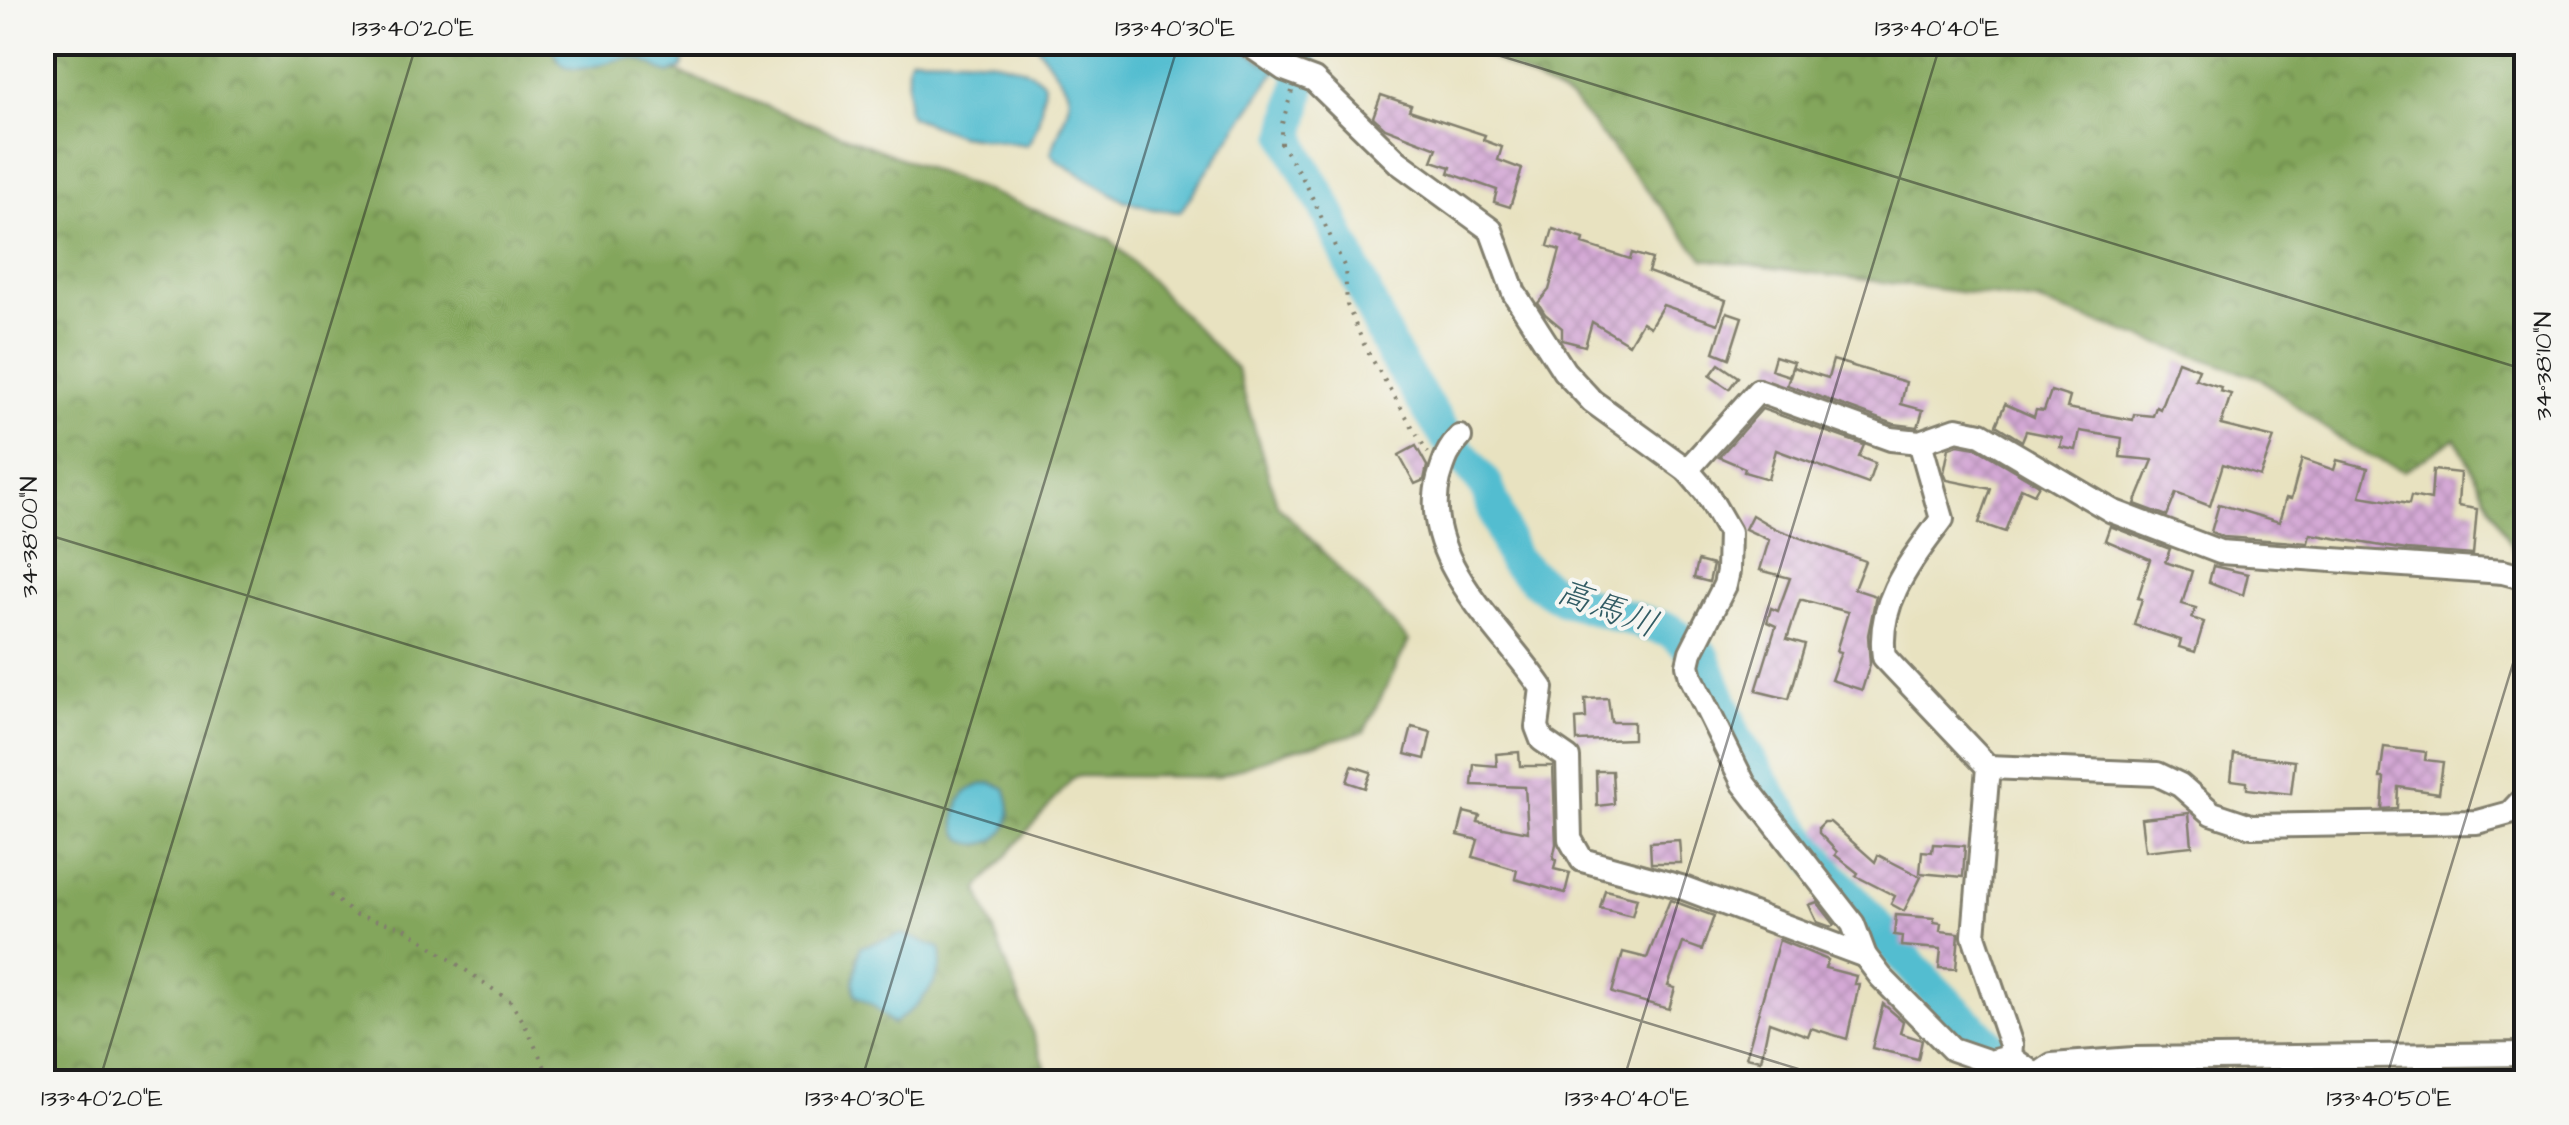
<svg xmlns="http://www.w3.org/2000/svg" width="2569" height="1125" font-family="'Architects Daughter','Klee One',sans-serif">
  <style>
    .forest { fill: url(#forest-crowns); stroke: #50613c; stroke-width: 2.5 }
    .water { fill: #53bdd0; stroke: #386c76; stroke-width: 2.5 }
    .lines { fill: none; stroke-linecap: round; stroke-linejoin: round }
    .river { stroke: #53bdd0; stroke-width: 35 }
    .building { fill: url(#building-cross-hatch) }
    .minor-casing { stroke: #827f6e; stroke-width: 28 }
    .path { stroke: #827f6e; stroke-width: 4; stroke-dasharray: 2.5 8; stroke-linecap: butt }
    .minor { stroke: #fff; stroke-width: 22 }
    .ticks { fill: none; stroke: #1c1c1c; stroke-width: 2.5; stroke-opacity: 0.45 }
    .labels { text-anchor: middle; stroke-width: 8; stroke-linejoin: round; paint-order: stroke }
    .water-label { font-size: 35px; font-style: italic; fill: #325c64; stroke: #f6f6f2 }
    .neatline { fill: none; stroke: #1c1c1c; stroke-width: 4 }
    .ticks-label { font-size: 25px; text-anchor: middle; fill: #1c1c1c }
  </style>
  <defs>
    <pattern id="forest-crowns" width="20" height="18" patternUnits="userSpaceOnUse" patternTransform="scale(2.5)"><rect width="20" height="18" fill="#83a65b"/><path d="M2 6a3 3 0 1 1 6 0M12 15a3 3 0 1 1 6 0" fill="none" stroke="#6a864a"/></pattern>
    <pattern id="building-cross-hatch" width="8" height="8" patternUnits="userSpaceOnUse" patternTransform="scale(2.5)"><rect width="8" height="8" fill="#d4a9d5"/><path d="M0 0l8 8M0 8l8-8" fill="none" stroke="#b591b6"/></pattern>
  </defs>
  <rect width="100%" height="100%" fill="#f6f6f2"/>
  <filter id="ink" filterUnits="userSpaceOnUse"><feTurbulence type="fractalNoise" baseFrequency=".01" numOctaves="2"/><feDisplacementMap in="SourceGraphic" scale="20" xChannelSelector="R" yChannelSelector="G"/><feConvolveMatrix kernelMatrix="1 2 1 2 8 2 1 2 1" color-interpolation-filters="sRGB"/></filter>
  <filter id="wash" filterUnits="userSpaceOnUse"><feTurbulence type="fractalNoise" baseFrequency=".0048" numOctaves="4" result="noise"/><feDisplacementMap in="SourceGraphic" scale="40" xChannelSelector="R" yChannelSelector="G"/><feGaussianBlur stdDeviation="2.25" result="paint"/><feColorMatrix in="noise" values="0 0 0 0 0 0 0 0 0 0 0 0 0 0 0 0 0 1.4 0 .05"/><feComposite in="paint" operator="in"/></filter>
  <g filter="url(#wash)">
    <rect width="100%" height="100%" fill="#e8e2c0"/>
    <g class="forest">
      <polygon points="42,43 661,43 665,67 1110,239 1237,370 1277,504 1409,641 1364,732 1287,751 1217,777 1075,776 978,889 1051,1082 43,1082"/>
      <polygon points="1462,43 2526,43 2526,549 2513,550 2456,438 2404,471 2350,447 2260,378 2037,302 1704,259 1572,100"/>
    </g>
    <g class="water">
      <path d="M1038,42L1229,43L1252,54L1275,72L1180,212L1153,209L1123,200L1058,161L1051,153C1076,86 1077,103 1037,46Z"/>
      <path d="M558,43V42L688,43L682,68L669,74C657,69 645,59 632,58C605,57 566,88 554,50Z"/>
      <path d="M911,57C947,58 1020,54 1044,83C1042,104 1040,128 1027,145L959,135L911,117L907,111L908,63Z"/>
      <path d="M991,783L1005,788C1032,856 935,864 960,802C966,788 978,785 991,783Z"/>
      <path d="M903,934L940,948C949,977 915,1010 892,1024L874,1006L855,995L853,981L860,947Z"/>
    </g>
    <g class="lines">
      <polyline class="river" points="1280,55 1300,64 1301,81 1289,135 1300,161 1326,207 1392,353 1446,436 1486,485 1513,559 1541,584 1564,598 1671,631 1703,657 1735,737 1774,801 1832,877 1925,981 2026,1082"/>
    </g>
    <g id="blocks">
      <g class="building">
        <polygon points="1381,95 1411,105 1409,110 1485,135 1483,140 1502,147 1498,160 1522,169 1510,207 1494,202 1497,190 1449,173 1451,167 1432,161 1437,148 1385,128 1373,117"/>
        <polygon points="1553,229 1584,239 1583,244 1630,259 1632,253 1652,259 1648,272 1726,300 1718,324 1663,305 1650,327 1642,322 1629,344 1592,322 1585,346 1562,340 1562,328 1545,314 1538,303 1549,290 1560,250 1548,246"/>
        <polygon points="1727,312 1742,317 1729,358 1714,352"/>
        <polygon points="1775,356 1794,362 1789,376 1771,370"/>
        <polygon points="1833,360 1906,382 1901,404 1923,410 1918,427 1894,424 1787,385 1793,367 1828,378"/>
        <polygon points="2178,361 2199,369 2195,379 2221,387 2220,391 2231,394 2221,425 2274,438 2260,476 2223,464 2210,506 2176,493 2167,516 2135,504 2153,460 2120,457 2122,438 2080,431 2076,450 2060,447 2062,438 2026,431 2022,441 1996,425 2005,404 2034,417 2036,410 2044,411 2051,391 2070,397 2067,408 2133,420 2134,414 2153,416 2156,407 2160,409"/>
        <polygon points="1719,364 1738,377 1729,389 1710,376"/>
        <polygon points="1762,409 1864,445 1859,457 1875,463 1868,484 1776,450 1768,479 1744,472 1745,468 1719,457"/>
        <polygon points="1958,445 1976,448 2039,485 2034,494 2021,488 2005,532 1979,523 1991,489 1947,480 1944,473 1949,448"/>
        <polygon points="1416,446 1427,466 1424,480 1415,484 1399,455"/>
        <polygon points="2302,459 2334,470 2337,460 2368,468 2360,496 2409,504 2411,496 2431,500 2433,470 2460,473 2458,506 2477,509 2473,555 2406,550 2310,534 2308,543 2223,537 2211,532 2219,504 2279,522 2286,498 2291,499"/>
        <polygon points="1752,515 1776,529 1865,561 1854,589 1876,596 1868,635 1870,664 1862,690 1831,680 1841,652 1836,651 1848,612 1803,600 1800,600 1787,639 1805,644 1789,699 1756,691 1776,626 1767,622 1771,608 1778,611 1790,578 1760,570 1769,540 1745,529"/>
        <polygon points="2110,526 2170,549 2165,562 2192,571 2182,604 2196,608 2192,618 2204,622 2195,652 2179,647 2181,640 2134,625 2142,599 2138,598 2150,559 2105,540"/>
        <polygon points="1698,561 1713,565 1709,582 1694,578"/>
        <polygon points="2213,566 2248,574 2243,595 2209,582"/>
        <polygon points="1608,698 1611,722 1633,722 1633,739 1577,741 1576,719 1586,718 1585,699"/>
        <polygon points="1412,727 1431,732 1425,759 1405,754"/>
        <polygon points="2384,747 2426,752 2425,760 2443,762 2439,793 2398,787 2397,808 2382,809 2384,778 2380,778"/>
        <polygon points="1519,752 1520,766 1553,766 1556,844 1553,859 1556,860 1554,869 1570,873 1565,893 1515,879 1517,870 1473,857 1478,840 1458,835 1464,812 1480,816 1478,822 1528,832 1525,787 1472,785 1474,764 1497,766 1496,754"/>
        <polygon points="2234,754 2295,761 2291,794 2247,789 2247,782 2231,780"/>
        <polygon points="1352,766 1371,772 1365,788 1347,782"/>
        <polygon points="1596,771 1612,771 1614,804 1597,806"/>
        <polygon points="2189,813 2192,846 2145,851 2141,818"/>
        <polygon points="1824,822 1830,822 1875,862 1878,855 1921,877 1904,911 1891,904 1895,896 1856,876 1858,873 1835,855 1837,852 1819,833 1819,827"/>
        <polygon points="1679,840 1681,863 1651,863 1650,842"/>
        <polygon points="1933,844 1965,846 1963,877 1920,873 1922,851 1932,852"/>
        <polygon points="1605,890 1637,898 1632,916 1600,908"/>
        <polygon points="1670,900 1714,916 1702,950 1683,943 1668,986 1675,988 1669,1009 1612,993 1623,952 1647,958"/>
        <polygon points="1817,902 1835,925 1831,927 1817,922 1809,905"/>
        <polygon points="1896,915 1934,918 1934,922 1941,923 1940,931 1959,933 1956,969 1939,968 1941,949 1901,946 1902,936 1894,935"/>
        <polygon points="1779,940 1828,960 1825,968 1856,976 1854,984 1859,984 1847,1039 1811,1028 1808,1036 1769,1022 1761,1060 1746,1057"/>
        <polygon points="1883,1004 1903,1021 1900,1033 1922,1040 1918,1059 1872,1048"/>
      </g>
    </g>
  </g>
  <g filter="url(#ink)">
    <use href="#blocks" fill-opacity="0" stroke="#827f6e" stroke-width="2.5"/>
    <g class="lines">
      <g class="minor-casing">
        <g id="minor">
          <polyline points="1245,42 1284,69 1314,80 1398,162 1491,230 1514,293 1564,371 1592,401 1687,470 1706,492 1729,532 1728,571 1725,585 1691,652 1688,665 1691,677 1744,784 1853,924 1865,956 1881,977 1952,1049 1990,1062 2010,1057 2045,1082"/>
          <path d="M1460,437C1448,449 1444,461 1439,478C1418,559 1501,627 1542,688L1537,727L1542,740L1568,758L1570,839L1582,860L1681,887L1865,956"/>
          <path d="M1920,442L1942,519C1912,560 1876,602 1884,657L1988,767L1974,936L2011,1045L2010,1057"/>
          <polyline points="1687,470 1758,391 1891,439 1920,442 1957,429 1981,434 2112,511 2220,552 2503,572 2526,578"/>
          <polyline points="1988,767 2157,774 2180,785 2212,813 2251,826 2477,822 2510,813 2526,796"/>
          <polyline points="2036,1076 2052,1065 2134,1059 2526,1054"/>
        </g>
      </g>
      <g class="path">
        <polyline points="1292,91 1281,127 1281,144 1305,182 1345,268 1347,305 1366,349 1428,453"/>
        <polyline points="330,895 355,915 405,928 510,1001 523,1021 552,1082"/>
      </g>
      <use href="#minor" class="minor"/>
    </g>
  </g>
  <path class="ticks" d="M1455,42L2526,370M42,533L1841,1082M99,1082L417,42M861,1082L1179,42M1623,1082L1941,42M2385,1082L2526,621"/>
  <g class="labels">
    <g class="water-label">
      <text transform="translate(1608 607) rotate(21)" y="12">高馬川</text>
    </g>
  </g>
  <rect width="2569" height="1125" fill="none" stroke="#f6f6f2" stroke-width="110"/>
  <rect x="55" y="55" width="2459" height="1015" class="neatline"/>
  <g class="ticks-label">
    <text x="413" y="36">133°40'20"E</text>
    <text x="1175" y="36">133°40'30"E</text>
    <text x="1937" y="36">133°40'40"E</text>
    <text transform="translate(2542 366) rotate(-90)" y="9">34°38'10"N</text>
    <text transform="translate(28 537) rotate(-90)" y="9">34°38'00"N</text>
    <text x="102" y="1106">133°40'20"E</text>
    <text x="865" y="1106">133°40'30"E</text>
    <text x="1627" y="1106">133°40'40"E</text>
    <text x="2389" y="1106">133°40'50"E</text>
  </g>
</svg>
